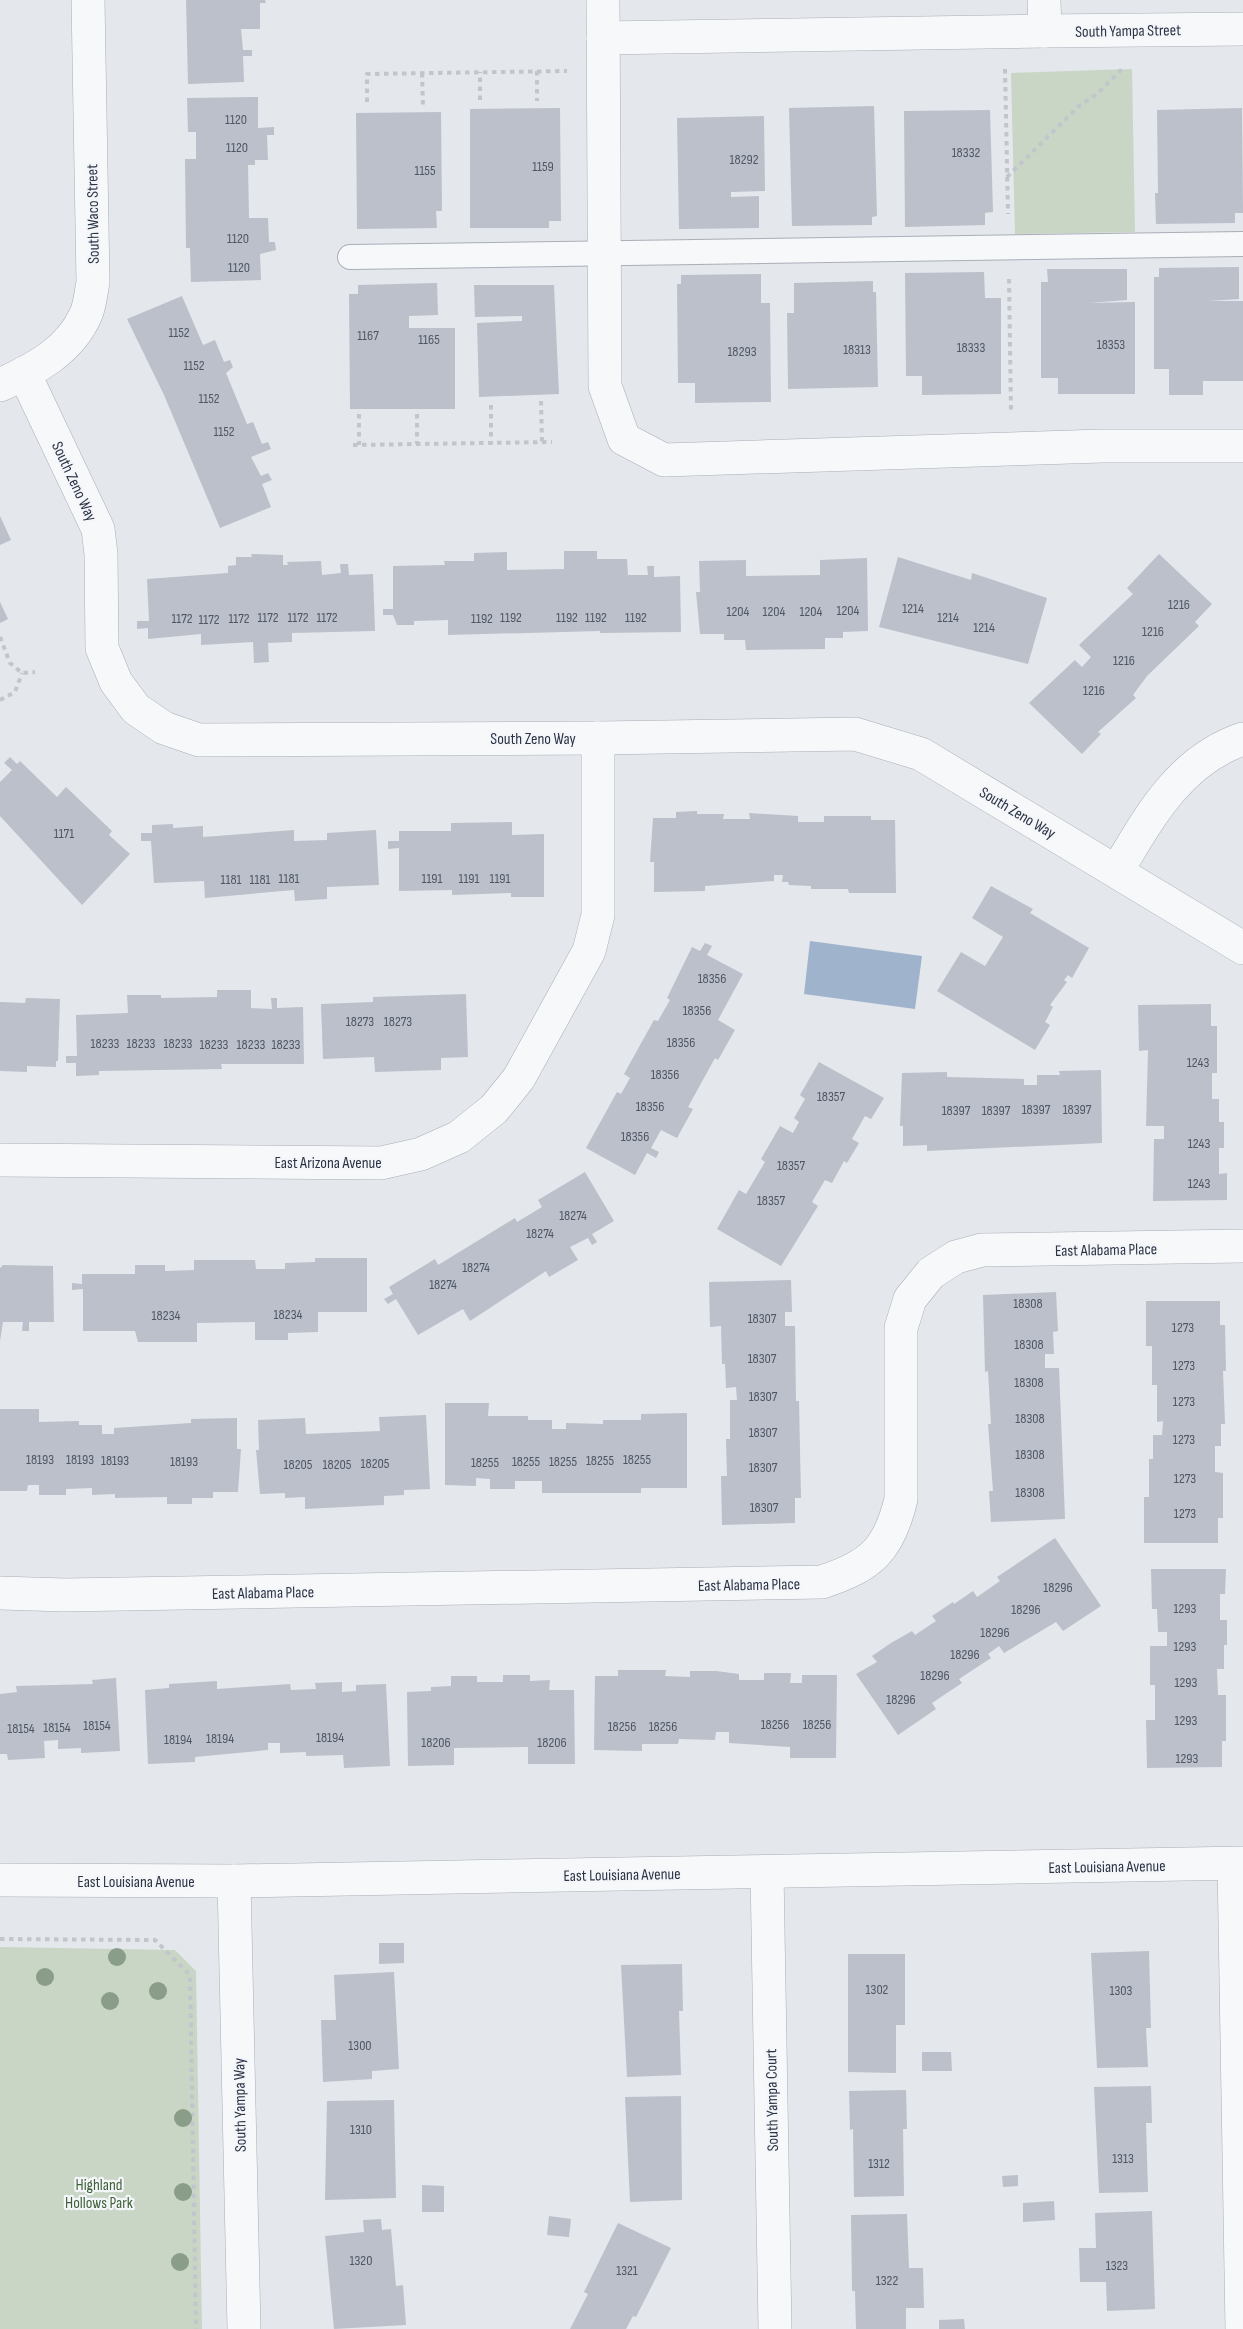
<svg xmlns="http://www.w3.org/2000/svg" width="1243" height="2329" font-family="'Sofia Sans Condensed',sans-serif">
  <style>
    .green { fill: #c9d6c5 }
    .water { fill: #9fb4cc }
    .building { fill: #bbc0ca }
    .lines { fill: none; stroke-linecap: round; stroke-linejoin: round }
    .service-casing { stroke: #a9aeb7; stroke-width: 26 }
    .minor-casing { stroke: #a9aeb7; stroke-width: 34 }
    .tertiary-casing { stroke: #a9aeb7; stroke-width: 34 }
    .path { stroke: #c2c5cb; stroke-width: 4; stroke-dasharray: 4.5 4.5; stroke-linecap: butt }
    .service { stroke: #f7f8fa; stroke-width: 24 }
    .minor { stroke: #f7f8fa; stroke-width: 33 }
    .tertiary { stroke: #f7f8fa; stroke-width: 33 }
    .tree { fill: #899d89 }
    .labels { text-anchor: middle; stroke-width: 4.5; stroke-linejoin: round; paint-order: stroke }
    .number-label { font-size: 14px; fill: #4f5766 }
    .street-label { font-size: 16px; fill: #2b3445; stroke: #f4f6f9 }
    .park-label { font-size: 16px; fill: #3f6138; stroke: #f4f6f9 }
  </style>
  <rect width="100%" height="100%" fill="#e4e7ec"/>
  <g class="green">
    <polygon points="1132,69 1135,232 1015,234 1011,73"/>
    <polygon points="0,1947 175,1950 196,1971 202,2329 0,2329"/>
  </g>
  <polygon class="water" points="810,941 922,956 915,1009 804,994"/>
  <g class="building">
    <polygon points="186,0 265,0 266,3 260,3 260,29 241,29 243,50 252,50 252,56 243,56 244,82 188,84"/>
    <polygon points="258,97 258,128 274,127 274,135 267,135 268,160 255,160 255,165 248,165 249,218 268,218 269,242 275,242 276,250 260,254 261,280 191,282 190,248 186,248 185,159 196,159 196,132 188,132 187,98"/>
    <polygon points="874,106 877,216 872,217 872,225 792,226 789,108"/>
    <polygon points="560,108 561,221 549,221 549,228 470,228 470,109"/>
    <polygon points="1242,108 1243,213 1235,213 1235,223 1156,224 1155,193 1158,193 1157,110"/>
    <polygon points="990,110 993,212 985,213 985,225 905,227 904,111"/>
    <polygon points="441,112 442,211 436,211 437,228 357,229 356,113"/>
    <polygon points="764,116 765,191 731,192 731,197 759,196 759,228 679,229 677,118"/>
    <polygon points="1239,267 1239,299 1208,301 1243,301 1243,381 1203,381 1203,395 1169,395 1169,369 1154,369 1154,277 1159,277 1159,268"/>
    <polygon points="1047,269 1127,269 1127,300 1089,303 1135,302 1135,394 1058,394 1058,378 1041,378 1041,282 1048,282"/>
    <polygon points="984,272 985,298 1001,298 1001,394 922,395 922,376 906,376 905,273"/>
    <polygon points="761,274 761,303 770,303 771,402 695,403 695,383 678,383 677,284 681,284 681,275"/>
    <polygon points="873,281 873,292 876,292 878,387 788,389 787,313 794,313 794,283"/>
    <polygon points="437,283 438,315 409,316 409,328 455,328 455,409 350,409 349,294 358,294 358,285"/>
    <polygon points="474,285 554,285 559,394 479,397 477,323 522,321 522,316 475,317"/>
    <polygon points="182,296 203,345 215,340 224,362 230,360 233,367 226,373 247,424 253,422 262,444 268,442 271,449 251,457 261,476 268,473 272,480 262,484 271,507 220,528 164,395 127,319"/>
    <polygon points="0,516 11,540 0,545"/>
    <polygon points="564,551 597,551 597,559 627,559 628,575 648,575 647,566 654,566 654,577 680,576 681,632 600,633 600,631 448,635 448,620 414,621 414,625 397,625 393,615 383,615 383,609 393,609 393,566 445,565 444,561 474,561 474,553 507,552 507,570 564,569"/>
    <polygon points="251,554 283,555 283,565 288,565 287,562 321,561 322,575 341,573 340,564 348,564 349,575 373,574 375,631 292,633 292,642 268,643 269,662 254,663 253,642 201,645 201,634 148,639 148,628 137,629 137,621 149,621 147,579 228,573 228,566 236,565 236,557 252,557"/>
    <polygon points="1159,554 1212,604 1195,622 1199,626 1147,676 1133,695 1136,698 1098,732 1101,734 1082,754 1029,703 1075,660 1082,667 1091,657 1079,645 1133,594 1127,588"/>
    <polygon points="898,557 971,580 972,573 1047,598 1028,664 879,627"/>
    <polygon points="867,558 868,631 843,632 843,638 825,638 825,649 746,650 745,640 724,640 724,634 700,634 696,592 700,592 699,561 746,560 746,576 820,575 820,560"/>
    <polygon points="0,602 8,619 0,623"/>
    <polygon points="10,757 17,764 20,761 57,797 66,787 112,831 109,835 130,854 82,905 0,816 0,782 12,770 4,763"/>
    <polygon points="697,811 697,814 724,814 723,819 750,819 749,813 798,816 798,822 824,822 824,816 871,816 871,820 895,820 896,893 849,893 848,889 811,889 811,886 789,885 788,882 782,882 783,875 774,875 774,881 705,886 705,891 654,892 654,862 650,862 653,818 676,818 676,812"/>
    <polygon points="512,822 512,835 544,834 544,897 511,897 511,893 452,895 452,890 399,891 399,848 388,849 388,841 399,841 399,831 451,831 451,823"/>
    <polygon points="173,824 173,828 203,826 203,837 294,830 294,841 327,840 327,833 376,830 379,885 327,887 327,899 295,901 294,890 205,898 204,881 154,883 151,841 141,841 141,833 152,833 152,825"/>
    <polygon points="991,886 1033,909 1030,913 1089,948 1072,978 1068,975 1064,980 1067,982 1050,1005 1053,1007 1045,1022 1050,1025 1035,1050 937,991 961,952 985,966 1003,937 972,918"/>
    <polygon points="705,943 712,946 707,955 743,974 718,1020 735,1030 718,1060 715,1058 688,1107 693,1109 677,1138 661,1130 651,1148 659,1152 656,1158 647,1153 635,1175 586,1148 617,1092 621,1094 630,1078 624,1074 654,1020 658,1021 670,1000 667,998 692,947 700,951"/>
    <polygon points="217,990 251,990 251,1008 272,1009 271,998 277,998 277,1008 303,1007 304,1064 221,1064 222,1069 99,1071 99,1075 76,1076 76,1063 66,1063 66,1056 77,1056 76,1015 128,1013 127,995 161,995 161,998 217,997"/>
    <polygon points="466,994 468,1057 441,1058 441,1070 375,1072 374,1057 323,1059 321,1004 373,1002 373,997"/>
    <polygon points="26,998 60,999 58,1061 56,1061 56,1067 27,1066 27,1072 0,1071 0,1002 25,1003"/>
    <polygon points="1211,1004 1211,1026 1217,1026 1217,1073 1212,1073 1212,1099 1219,1099 1219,1122 1224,1122 1224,1148 1219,1148 1219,1174 1227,1173 1227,1200 1153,1201 1154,1139 1164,1139 1164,1126 1146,1126 1148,1050 1139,1051 1138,1005"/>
    <polygon points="819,1062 884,1098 871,1119 865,1116 852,1139 859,1143 847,1163 844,1161 832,1183 825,1180 812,1202 818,1206 781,1266 717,1229 739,1190 746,1194 765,1162 761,1159 780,1126 793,1133 799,1122 794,1118 805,1099 800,1095"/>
    <polygon points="1101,1070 1102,1143 927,1151 927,1145 903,1146 903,1126 900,1126 902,1073 947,1072 947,1077 1024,1079 1024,1085 1037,1085 1037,1075 1060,1075 1059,1071"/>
    <polygon points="585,1172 614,1221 592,1234 597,1242 592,1245 588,1238 570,1247 578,1260 549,1277 546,1271 470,1321 463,1309 418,1335 396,1299 388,1304 384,1299 393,1294 389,1287 435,1259 438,1265 515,1218 517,1222 542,1207 538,1200"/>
    <polygon points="315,1258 367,1258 367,1312 318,1312 318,1332 288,1333 288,1340 255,1340 255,1322 197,1323 197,1342 138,1342 135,1331 83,1331 83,1289 72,1290 72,1283 82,1284 82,1274 135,1274 135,1265 165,1265 165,1271 194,1270 194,1260 255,1260 256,1269 285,1269 285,1263 315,1262"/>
    <polygon points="3,1265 53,1266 54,1322 29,1322 29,1331 22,1331 23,1322 3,1322 0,1341 0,1268"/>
    <polygon points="791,1280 792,1312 785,1312 785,1326 795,1326 796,1401 799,1401 801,1498 795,1498 795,1523 722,1525 721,1476 727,1476 726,1439 730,1439 730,1400 737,1400 736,1387 726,1388 725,1364 722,1364 721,1326 710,1327 709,1282"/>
    <polygon points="1056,1292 1058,1331 1053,1332 1054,1354 1045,1354 1045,1368 1059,1368 1065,1519 991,1522 989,1491 993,1491 988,1424 991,1424 988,1371 985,1372 983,1295"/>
    <polygon points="1146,1301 1220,1301 1220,1325 1225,1325 1226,1371 1223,1371 1225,1424 1221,1424 1221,1446 1215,1446 1215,1472 1223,1473 1223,1518 1218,1518 1218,1543 1144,1543 1144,1497 1149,1497 1149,1459 1153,1459 1153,1435 1162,1435 1163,1421 1157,1422 1157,1385 1152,1385 1152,1346 1146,1346"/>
    <polygon points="445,1403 489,1403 488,1416 528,1416 528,1420 552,1420 552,1429 566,1429 566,1423 603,1424 603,1420 641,1420 641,1414 687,1413 687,1488 641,1488 641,1493 542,1493 542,1481 515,1481 515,1489 490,1489 490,1479 476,1478 476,1486 445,1485"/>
    <polygon points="0,1409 39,1409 39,1422 79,1421 79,1425 102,1425 102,1434 114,1434 114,1428 191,1423 191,1419 237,1418 237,1449 241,1449 238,1492 213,1492 213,1498 192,1498 192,1504 167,1504 167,1497 115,1498 115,1494 92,1495 92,1488 66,1489 66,1495 39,1495 39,1485 28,1485 27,1491 0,1491"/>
    <polygon points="426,1415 430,1489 404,1490 404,1495 384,1496 384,1505 305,1509 305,1497 285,1498 285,1493 260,1494 256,1450 259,1450 258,1420 305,1418 306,1434 380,1431 379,1417"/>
    <polygon points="1055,1538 1101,1606 1063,1631 1056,1622 1004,1653 999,1646 988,1654 991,1658 959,1679 962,1683 932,1703 936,1709 898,1735 856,1674 877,1662 872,1656 891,1643 912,1631 915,1635 936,1621 932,1616 953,1602 954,1604 973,1591 977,1597 1000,1581 997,1577"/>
    <polygon points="1151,1569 1226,1569 1225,1594 1220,1594 1220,1620 1227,1620 1227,1645 1224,1645 1224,1669 1217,1669 1218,1695 1226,1695 1226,1741 1222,1741 1222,1767 1147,1768 1146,1720 1155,1720 1155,1685 1150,1685 1150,1646 1167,1646 1167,1632 1158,1632 1157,1609 1152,1609"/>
    <polygon points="618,1670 666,1670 665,1676 690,1677 690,1671 716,1671 739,1674 739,1680 764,1680 764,1673 791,1673 790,1683 802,1683 802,1675 837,1675 836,1758 790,1758 790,1747 729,1743 729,1732 716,1732 715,1740 679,1739 678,1744 642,1744 642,1751 594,1750 595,1676 618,1676"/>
    <polygon points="503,1675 530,1675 530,1681 550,1680 549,1690 574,1690 575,1764 528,1764 528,1747 454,1748 454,1765 408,1766 407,1692 431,1691 431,1687 451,1686 451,1676 477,1676 477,1682 503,1682"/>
    <polygon points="116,1678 120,1751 81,1753 81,1748 58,1749 58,1740 44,1741 45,1758 8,1760 7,1754 0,1754 0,1694 17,1692 16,1686 93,1684 92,1680"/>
    <polygon points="217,1681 217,1689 290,1684 291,1690 316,1689 315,1683 342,1682 342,1692 356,1691 356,1685 386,1684 390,1766 344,1768 343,1755 306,1756 306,1752 280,1753 280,1743 268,1743 268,1750 195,1757 195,1762 148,1764 145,1690 169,1688 169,1684"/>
    <polygon points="379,1943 404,1943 404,1963 379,1964"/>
    <polygon points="1149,1951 1151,2028 1146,2028 1148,2067 1097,2068 1091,1953"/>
    <polygon points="848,1954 905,1954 905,2025 896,2025 896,2073 848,2072"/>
    <polygon points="682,1964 683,2011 679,2011 681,2075 627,2077 621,1965"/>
    <polygon points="394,1972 399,2069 372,2071 372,2079 323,2082 321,2020 336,2020 334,1975"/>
    <polygon points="922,2052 951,2052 952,2071 922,2071"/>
    <polygon points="1151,2086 1152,2123 1146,2123 1148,2192 1099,2193 1094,2087"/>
    <polygon points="906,2090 907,2129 903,2129 904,2196 854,2197 853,2129 850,2130 849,2091"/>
    <polygon points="681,2096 682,2200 630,2202 625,2097"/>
    <polygon points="394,2100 396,2198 325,2200 327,2101"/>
    <polygon points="1018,2175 1018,2186 1003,2187 1002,2176"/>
    <polygon points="422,2185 444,2186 444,2212 422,2212"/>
    <polygon points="1054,2201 1055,2220 1023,2222 1023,2203"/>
    <polygon points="1152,2211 1155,2309 1107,2311 1106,2282 1080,2282 1079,2248 1096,2248 1095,2213"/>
    <polygon points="907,2214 909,2268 923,2268 924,2308 906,2308 906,2329 856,2329 855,2291 852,2291 851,2215"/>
    <polygon points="549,2216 571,2219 569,2237 547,2235"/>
    <polygon points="381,2219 382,2230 391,2229 396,2286 403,2285 406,2325 334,2329 325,2236 364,2232 363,2220"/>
    <polygon points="618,2223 671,2248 636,2317 633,2316 626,2329 570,2329 588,2294 584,2292"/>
    <polygon points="964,2319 965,2329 939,2329 939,2320"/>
  </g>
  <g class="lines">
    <g class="service-casing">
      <polyline id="service" points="350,257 1243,244"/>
    </g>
    <g class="minor-casing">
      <g id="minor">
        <polyline points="603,0 605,386 624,439 664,460 1102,446 1243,446"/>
        <polyline points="1044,0 1045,31 1243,29"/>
        <polyline points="603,38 1045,31"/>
        <polyline points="24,373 98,529 101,554 102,648 116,682 136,709 164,728 199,740 598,738 855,734 921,754 1243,948"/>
        <path d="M0,385C35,369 70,351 86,314C90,305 91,292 93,282L88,0"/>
        <path d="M1117,871C1149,817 1180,760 1243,739"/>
        <polyline points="0,1160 381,1163 421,1154 459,1137 494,1109 519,1078 589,951 598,915 598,738"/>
        <path d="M0,1593L65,1595L822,1582C871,1566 889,1550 901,1499V1328L910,1299L931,1273L956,1257L982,1250L1243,1246"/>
        <polyline points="1234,1864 1242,2329"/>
        <polyline points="767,1872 775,2329"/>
        <polyline points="234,1881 244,2329"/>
      </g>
    </g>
    <g class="tertiary-casing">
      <polyline id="tertiary" points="0,1880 234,1881 1243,1863"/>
    </g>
    <g class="path">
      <polyline points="1005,69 1008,214"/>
      <polyline points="537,71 537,101"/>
      <polyline points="422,73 423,107"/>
      <polyline points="480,100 480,72"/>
      <polyline points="367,102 367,74 567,71"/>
      <polyline points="1007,177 1079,106 1097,94 1123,68"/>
      <polyline points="1009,279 1011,412"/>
      <polyline points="541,401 542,442"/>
      <polyline points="491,405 491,444"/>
      <polyline points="359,414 359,445"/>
      <polyline points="417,414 417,444"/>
      <polyline points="353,445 552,442"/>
      <polyline points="0,637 10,663 22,673 35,672"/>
      <polyline points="0,700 15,692 22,673"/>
      <polyline points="0,1939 155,1940 190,1975 196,2329"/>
    </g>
    <use href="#service" class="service"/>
    <use href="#minor" class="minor"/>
    <use href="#tertiary" class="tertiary"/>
  </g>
  <g class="tree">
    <circle cx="117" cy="1957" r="9"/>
    <circle cx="45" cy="1977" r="9"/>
    <circle cx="158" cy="1991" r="9"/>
    <circle cx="110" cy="2001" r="9"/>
    <circle cx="183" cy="2118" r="9"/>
    <circle cx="183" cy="2192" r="9"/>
    <circle cx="180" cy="2262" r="9"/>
  </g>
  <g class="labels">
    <g class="number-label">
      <text x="236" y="124">1120</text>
      <text x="237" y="152">1120</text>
      <text x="966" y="157">18332</text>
      <text x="744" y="164">18292</text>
      <text x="543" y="171">1159</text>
      <text x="425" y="175">1155</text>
      <text x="238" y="243">1120</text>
      <text x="239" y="272">1120</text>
      <text x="179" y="337">1152</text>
      <text x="368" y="340">1167</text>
      <text x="429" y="344">1165</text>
      <text x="1111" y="349">18353</text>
      <text x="971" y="352">18333</text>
      <text x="857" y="354">18313</text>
      <text x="742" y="356">18293</text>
      <text x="194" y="370">1152</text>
      <text x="209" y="403">1152</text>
      <text x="224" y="436">1152</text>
      <text x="1179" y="609">1216</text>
      <text x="913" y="613">1214</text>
      <text x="848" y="615">1204</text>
      <text x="738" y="616">1204</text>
      <text x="774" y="616">1204</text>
      <text x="811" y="616">1204</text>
      <text x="268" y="622">1172</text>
      <text x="298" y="622">1172</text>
      <text x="327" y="622">1172</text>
      <text x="511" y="622">1192</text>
      <text x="567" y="622">1192</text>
      <text x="596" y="622">1192</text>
      <text x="636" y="622">1192</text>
      <text x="948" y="622">1214</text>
      <text x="182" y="623">1172</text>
      <text x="239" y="623">1172</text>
      <text x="482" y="623">1192</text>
      <text x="209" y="624">1172</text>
      <text x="984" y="632">1214</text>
      <text x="1153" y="636">1216</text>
      <text x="1124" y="665">1216</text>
      <text x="1094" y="695">1216</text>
      <text x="64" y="838">1171</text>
      <text x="289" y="883">1181</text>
      <text x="432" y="883">1191</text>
      <text x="469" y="883">1191</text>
      <text x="500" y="883">1191</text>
      <text x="231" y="884">1181</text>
      <text x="260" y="884">1181</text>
      <text x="712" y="983">18356</text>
      <text x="697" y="1015">18356</text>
      <text x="360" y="1026">18273</text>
      <text x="398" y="1026">18273</text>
      <text x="681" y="1047">18356</text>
      <text x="105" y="1048">18233</text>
      <text x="141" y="1048">18233</text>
      <text x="178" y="1048">18233</text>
      <text x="214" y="1049">18233</text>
      <text x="251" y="1049">18233</text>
      <text x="286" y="1049">18233</text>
      <text x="1198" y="1067">1243</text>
      <text x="665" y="1079">18356</text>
      <text x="831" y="1101">18357</text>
      <text x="650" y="1111">18356</text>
      <text x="1036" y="1114">18397</text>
      <text x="1077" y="1114">18397</text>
      <text x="956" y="1115">18397</text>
      <text x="996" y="1115">18397</text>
      <text x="635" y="1141">18356</text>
      <text x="1199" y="1148">1243</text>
      <text x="791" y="1170">18357</text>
      <text x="1199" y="1188">1243</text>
      <text x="771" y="1205">18357</text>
      <text x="573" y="1220">18274</text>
      <text x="540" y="1238">18274</text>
      <text x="476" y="1272">18274</text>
      <text x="443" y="1289">18274</text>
      <text x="1028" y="1308">18308</text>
      <text x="288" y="1319">18234</text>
      <text x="166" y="1320">18234</text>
      <text x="762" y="1323">18307</text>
      <text x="1183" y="1332">1273</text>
      <text x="1029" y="1349">18308</text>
      <text x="762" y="1363">18307</text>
      <text x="1184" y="1370">1273</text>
      <text x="1029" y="1387">18308</text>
      <text x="763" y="1401">18307</text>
      <text x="1184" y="1406">1273</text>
      <text x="1030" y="1423">18308</text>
      <text x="763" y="1437">18307</text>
      <text x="1184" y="1444">1273</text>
      <text x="1030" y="1459">18308</text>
      <text x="40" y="1464">18193</text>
      <text x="80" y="1464">18193</text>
      <text x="637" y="1464">18255</text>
      <text x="115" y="1465">18193</text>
      <text x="600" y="1465">18255</text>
      <text x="184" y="1466">18193</text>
      <text x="526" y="1466">18255</text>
      <text x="563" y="1466">18255</text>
      <text x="485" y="1467">18255</text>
      <text x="375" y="1468">18205</text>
      <text x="298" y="1469">18205</text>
      <text x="337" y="1469">18205</text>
      <text x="763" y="1472">18307</text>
      <text x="1185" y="1483">1273</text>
      <text x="1030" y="1497">18308</text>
      <text x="764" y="1512">18307</text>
      <text x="1185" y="1518">1273</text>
      <text x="1058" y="1592">18296</text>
      <text x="1185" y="1613">1293</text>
      <text x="1026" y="1614">18296</text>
      <text x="995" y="1637">18296</text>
      <text x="1185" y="1651">1293</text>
      <text x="965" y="1659">18296</text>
      <text x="935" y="1680">18296</text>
      <text x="1186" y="1687">1293</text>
      <text x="901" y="1704">18296</text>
      <text x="1186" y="1725">1293</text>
      <text x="775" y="1729">18256</text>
      <text x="817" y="1729">18256</text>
      <text x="97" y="1730">18154</text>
      <text x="622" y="1731">18256</text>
      <text x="663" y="1731">18256</text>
      <text x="57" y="1732">18154</text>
      <text x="21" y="1733">18154</text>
      <text x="330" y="1742">18194</text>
      <text x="220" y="1743">18194</text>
      <text x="178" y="1744">18194</text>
      <text x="436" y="1747">18206</text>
      <text x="552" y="1747">18206</text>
      <text x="1187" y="1763">1293</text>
      <text x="877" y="1994">1302</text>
      <text x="1121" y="1995">1303</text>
      <text x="360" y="2050">1300</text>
      <text x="361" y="2134">1310</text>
      <text x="1123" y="2163">1313</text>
      <text x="879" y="2168">1312</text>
      <text x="361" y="2265">1320</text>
      <text x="1117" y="2270">1323</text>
      <text x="627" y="2275">1321</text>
      <text x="887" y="2285">1322</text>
    </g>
    <g class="street-label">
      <text transform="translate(1128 30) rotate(-1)" y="6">South Yampa Street</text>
      <text transform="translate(92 214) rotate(-91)" y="6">South Waco Street</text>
      <text transform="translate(75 481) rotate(65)" y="6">South Zeno Way</text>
      <text x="533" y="744">South Zeno Way</text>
      <text transform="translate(1018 812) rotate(31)" y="6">South Zeno Way</text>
      <text x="328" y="1168">East Arizona Avenue</text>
      <text transform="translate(1106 1249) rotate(-1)" y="6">East Alabama Place</text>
      <text transform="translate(749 1584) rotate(-1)" y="6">East Alabama Place</text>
      <text transform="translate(263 1592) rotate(-1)" y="6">East Alabama Place</text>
      <text transform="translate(1107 1866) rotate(-1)" y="6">East Louisiana Avenue</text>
      <text transform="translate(622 1874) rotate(-1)" y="6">East Louisiana Avenue</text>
      <text x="136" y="1887">East Louisiana Avenue</text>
      <text transform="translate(771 2100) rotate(-91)" y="6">South Yampa Court</text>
      <text transform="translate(239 2105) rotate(-91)" y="6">South Yampa Way</text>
    </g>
    <g class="park-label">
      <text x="99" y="2190">Highland<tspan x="99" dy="18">Hollows Park</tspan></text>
    </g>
  </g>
</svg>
